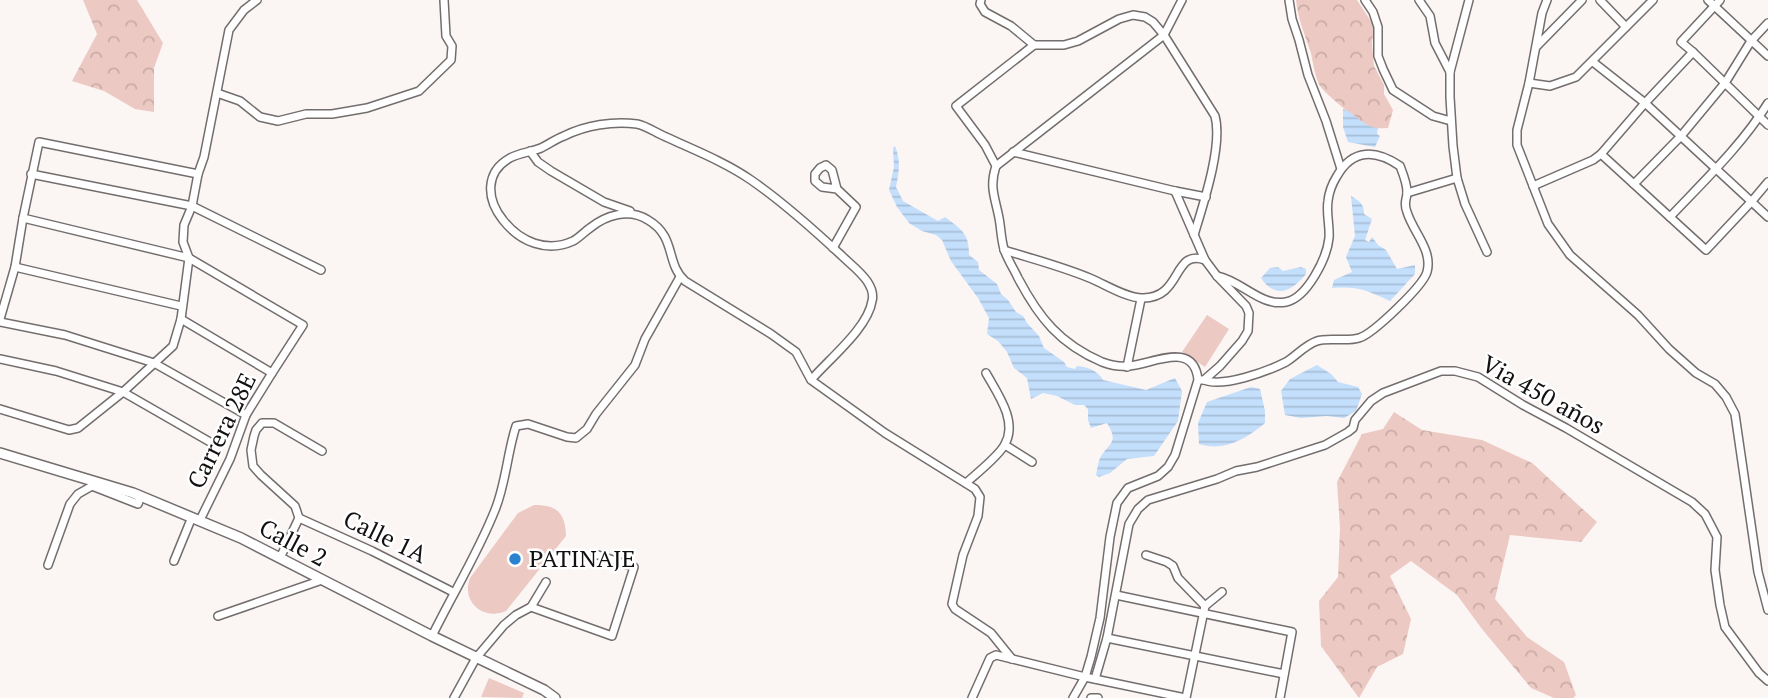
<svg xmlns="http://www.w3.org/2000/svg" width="1768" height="698" font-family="'PT Serif',serif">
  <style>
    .green { fill: #edc9c3 }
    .forest { fill: url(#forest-crowns) }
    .water { fill: url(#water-rules) }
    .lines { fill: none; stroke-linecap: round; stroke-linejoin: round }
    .minor-casing { stroke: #736e6d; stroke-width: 10 }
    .tertiary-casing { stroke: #736e6d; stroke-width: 12 }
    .minor { stroke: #fff; stroke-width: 7 }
    .tertiary { stroke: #fff; stroke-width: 9 }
    .poi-dot { fill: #2a82d0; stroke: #fff; stroke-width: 2.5 }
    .labels { text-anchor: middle; stroke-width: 5; stroke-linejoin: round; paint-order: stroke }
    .street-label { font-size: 24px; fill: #121010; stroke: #fff }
    .poi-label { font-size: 24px; fill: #121010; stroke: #fff; text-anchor: start }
  </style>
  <defs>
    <pattern id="forest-crowns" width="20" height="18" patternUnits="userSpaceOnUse" patternTransform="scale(1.75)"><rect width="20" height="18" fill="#edc9c3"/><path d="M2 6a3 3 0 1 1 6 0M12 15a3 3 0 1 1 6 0" fill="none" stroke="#caaca6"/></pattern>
    <pattern id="water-rules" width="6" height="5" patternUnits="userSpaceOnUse" patternTransform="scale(1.75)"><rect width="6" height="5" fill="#c4dffc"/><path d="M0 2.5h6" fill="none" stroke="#a7bed7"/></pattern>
  </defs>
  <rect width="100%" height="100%" fill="#fbf5f4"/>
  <g class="green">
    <polygon points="1207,315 1229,329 1205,367 1182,352"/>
    <path d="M534,505C558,505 565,513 566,536L506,611C483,621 461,602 470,578L518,513Z"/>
    <polygon points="489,678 524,693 522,698 481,697"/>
  </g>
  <g class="forest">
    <polygon points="83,0 137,0 163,43 154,68 154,112 135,109 104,91 72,81 97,34"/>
    <path d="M1296,0H1357L1374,26L1372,44L1374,66L1384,85V94L1393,110L1388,128C1382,128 1376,129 1371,127C1364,126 1324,93 1320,86C1315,77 1313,63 1311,53C1305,35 1298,20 1296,0Z"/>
    <polygon points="1394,412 1422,430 1482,440 1532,463 1597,522 1581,542 1510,535 1495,599 1527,637 1564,662 1576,695 1573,698 1554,698 1531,688 1482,629 1457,595 1411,561 1390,576 1411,619 1403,654 1377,667 1359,698 1321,646 1319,601 1338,577 1340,528 1337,482 1362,434 1383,429"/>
  </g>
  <g class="water">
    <path d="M1343,109C1357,114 1363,127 1378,128L1377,134L1380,136L1375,147L1348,142L1343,127Z"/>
    <path d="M895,146C901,160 899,172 896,187L903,201L938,221L945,217C962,230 969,233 969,255L978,262L979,270L997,284L1001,294L1008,300L1016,312L1023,316L1027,323L1039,336L1044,348L1064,362L1067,367L1075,369L1077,366C1088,367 1097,370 1103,380L1146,390L1175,378L1182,391L1178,421L1154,456L1127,459L1110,473L1099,477L1096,475C1097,470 1098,463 1100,458C1108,443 1120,444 1107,423L1091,428L1088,420V409L1084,405H1075L1057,396L1043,393L1031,399L1027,378L1014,368L1007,352L998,341L987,334L989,318L978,298L951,261L942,240L936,235L922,231L909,223L897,207L889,190L894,167L893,148Z"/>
    <path d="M1351,196C1359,201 1364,203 1364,214L1372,219L1365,240L1369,242L1372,237L1378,245L1386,250L1397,269L1415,265V274L1390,301C1366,290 1358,286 1332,288L1334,280L1352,272L1346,257L1355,236Z"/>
    <path d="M1278,267L1283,271L1301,267L1306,269V274C1292,291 1276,300 1261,278L1270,268Z"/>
    <polygon points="1317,365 1331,374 1338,382 1358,387 1362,394 1356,411 1344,418 1327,416 1301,418 1285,415 1281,391 1290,379"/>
    <path d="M1251,387L1260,389L1265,411V423C1246,439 1224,452 1199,444L1198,423L1207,402Z"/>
  </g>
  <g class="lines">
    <g class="minor-casing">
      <g id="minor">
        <polyline points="981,0 980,4 985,12 1011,26 1034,45"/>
        <polyline points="1289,0 1292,19 1299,40 1308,75 1326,121 1341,169"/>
        <polyline points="1365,0 1373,12 1378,27 1378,56 1383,69 1393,90 1433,116 1451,121"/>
        <polyline points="1419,0 1430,16 1435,43 1450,72"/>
        <polyline points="1469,0 1450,72 1450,97 1453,146 1457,178 1465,204 1487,252"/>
        <polyline points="1547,0 1542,13 1529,83 1517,130 1517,145 1548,224 1570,255 1638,315 1669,349 1696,373 1715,384 1726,397 1735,414 1758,572 1768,610"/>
        <polyline points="1600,0 1626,27"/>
        <polyline points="1708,0 1768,56"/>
        <polyline points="1537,46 1582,0"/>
        <polyline points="1693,52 1768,125"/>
        <polyline points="1593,62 1645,103 1768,217"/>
        <polyline points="1529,83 1550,86 1576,77 1653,0"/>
        <polyline points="217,93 240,101 260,117 278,121 306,114 332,114 367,108 419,91 451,60 452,46 446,36 444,0"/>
        <polyline points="530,151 538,162 551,171 604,202 630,211"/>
        <polyline points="1013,152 1175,191 1206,197"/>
        <polyline points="1601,154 1706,250 1752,201 1768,182"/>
        <polyline points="996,166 1164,35 1182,0"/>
        <polyline points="31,174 192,206 321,270"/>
        <polyline points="1634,184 1681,136 1725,83 1751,41 1768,23"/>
        <polyline points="1533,186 1593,160 1601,154 1645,103 1693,52 1681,42 1720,0"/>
        <polyline points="1175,191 1205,260 1217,276 1246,306 1249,313 1248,331 1242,341 1220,366 1204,380 1199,380"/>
        <polyline points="1407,193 1457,178"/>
        <path d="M1670,217C1704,181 1742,145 1768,103"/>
        <polyline points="23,218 189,258 303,325 272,373 246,415 230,459 200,520"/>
        <polyline points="833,248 856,207 837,189 832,170 826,165 820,168 815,174 815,181 822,187 837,189"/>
        <path d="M1004,250C1033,259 1064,267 1092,279C1106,285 1127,298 1142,298C1183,299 1172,248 1205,260"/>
        <polyline points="15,267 181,306"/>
        <polyline points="0,319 15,267 23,218 39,142 198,174"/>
        <polyline points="181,319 272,373"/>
        <polyline points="0,322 65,335 154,363 246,415"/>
        <polyline points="0,359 56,371 123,392 210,442"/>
        <polyline points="1127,367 1141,299"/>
        <path d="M811,380C829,359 868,328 872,301C874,294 871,287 867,281C860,271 849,263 841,255C813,229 783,202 751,180C725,162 694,150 666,137C656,133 647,126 637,124C613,121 586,125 564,136C556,139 549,144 541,148C531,152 519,153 510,158C485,172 486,199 503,220C520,242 547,253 573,241C579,238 584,232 590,228C606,215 629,208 648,220C677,237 665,263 685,281L771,334L796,352L811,380L885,433L975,489L980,497L978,516L963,555L952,604L955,609L991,633L1012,659"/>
        <path d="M1204,380C1223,388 1268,371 1286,362C1296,356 1305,345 1317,341C1327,337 1347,342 1359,338C1373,334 1423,286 1427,272C1433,250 1413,232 1407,212C1403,202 1407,200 1407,192C1407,183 1403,174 1400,166C1376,150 1353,148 1337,176C1332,184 1329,191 1328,201C1326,213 1330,226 1329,238C1327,258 1307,298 1286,302C1261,307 1242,281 1217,276"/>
        <polyline points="0,409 69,430 78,428 123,392 173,346 181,319 189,258 183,242 184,225 192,206 198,174 204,157 229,30 244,10 257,0"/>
        <polyline points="1005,445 1032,462"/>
        <path d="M966,483C976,474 1000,455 1005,444C1018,421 997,393 986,373"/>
        <polyline points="299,518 372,551 453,592"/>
        <polyline points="1146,555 1167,562 1173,566 1178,578 1205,606"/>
        <polyline points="280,558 299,518 295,506 261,475 253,466 251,450 254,436 256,430 262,423 274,423 322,451"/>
        <polyline points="174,561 192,517"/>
        <polyline points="48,565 70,504 78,494 92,486 138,504 141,496"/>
        <polyline points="1116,595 1292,632 1280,698"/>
        <polyline points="531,607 612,636 634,567 595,554"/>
        <polyline points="218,616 322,580"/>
        <path d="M432,636C452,595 478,553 495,510C506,483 507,454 516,426L528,424L567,437L576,438L587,429L596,414L635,365L645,339L680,277"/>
        <polyline points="1107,638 1284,674"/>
        <polyline points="1095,679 1107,638 1129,524 1138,509 1148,500 1217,479 1236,471 1257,467 1325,445 1348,432 1353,428 1355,420 1371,401 1383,393 1441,371 1455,371 1478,377 1523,405 1566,428 1692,502 1705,514 1717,537 1715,570 1720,605 1725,627 1759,673 1768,681"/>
        <polyline points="454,698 476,658 504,625 516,615 531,607 546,582"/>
        <polyline points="972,698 990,658 996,655 1085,677 1185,698"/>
        <path d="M1073,698L1085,677L1091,657L1100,618L1110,537L1117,503L1128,488L1158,476L1168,467L1175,455L1198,380C1194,340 1153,364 1129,366C1121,367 1110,365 1102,362C1060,344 1039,318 1018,278C1014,269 1007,259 1004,249C1001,239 1001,228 999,218C995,197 989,187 996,166L985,145L956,106L1034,45H1064L1078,41L1119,19L1133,15L1145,17L1153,22L1164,35L1215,116C1223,146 1203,205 1194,235"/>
        <polyline points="1091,698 1098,698"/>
        <polyline points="1186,698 1205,606 1222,592"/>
      </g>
    </g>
    <g class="tertiary-casing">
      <polyline id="tertiary" points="0,453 133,493 241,538 432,636 544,690 555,698"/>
    </g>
    <use href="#minor" class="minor"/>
    <use href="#tertiary" class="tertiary"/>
  </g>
  <circle class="poi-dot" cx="515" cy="559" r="7"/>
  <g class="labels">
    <g class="street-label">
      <text transform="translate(1543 395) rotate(29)" y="8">Via 450 años</text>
      <text transform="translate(222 431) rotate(-64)" y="8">Carrera 28E</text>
      <text transform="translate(385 537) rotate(26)" y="8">Calle 1A</text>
      <text transform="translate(293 543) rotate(28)" y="8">Calle 2</text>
    </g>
    <g class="poi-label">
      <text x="529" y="567">PATINAJE</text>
    </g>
  </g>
</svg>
